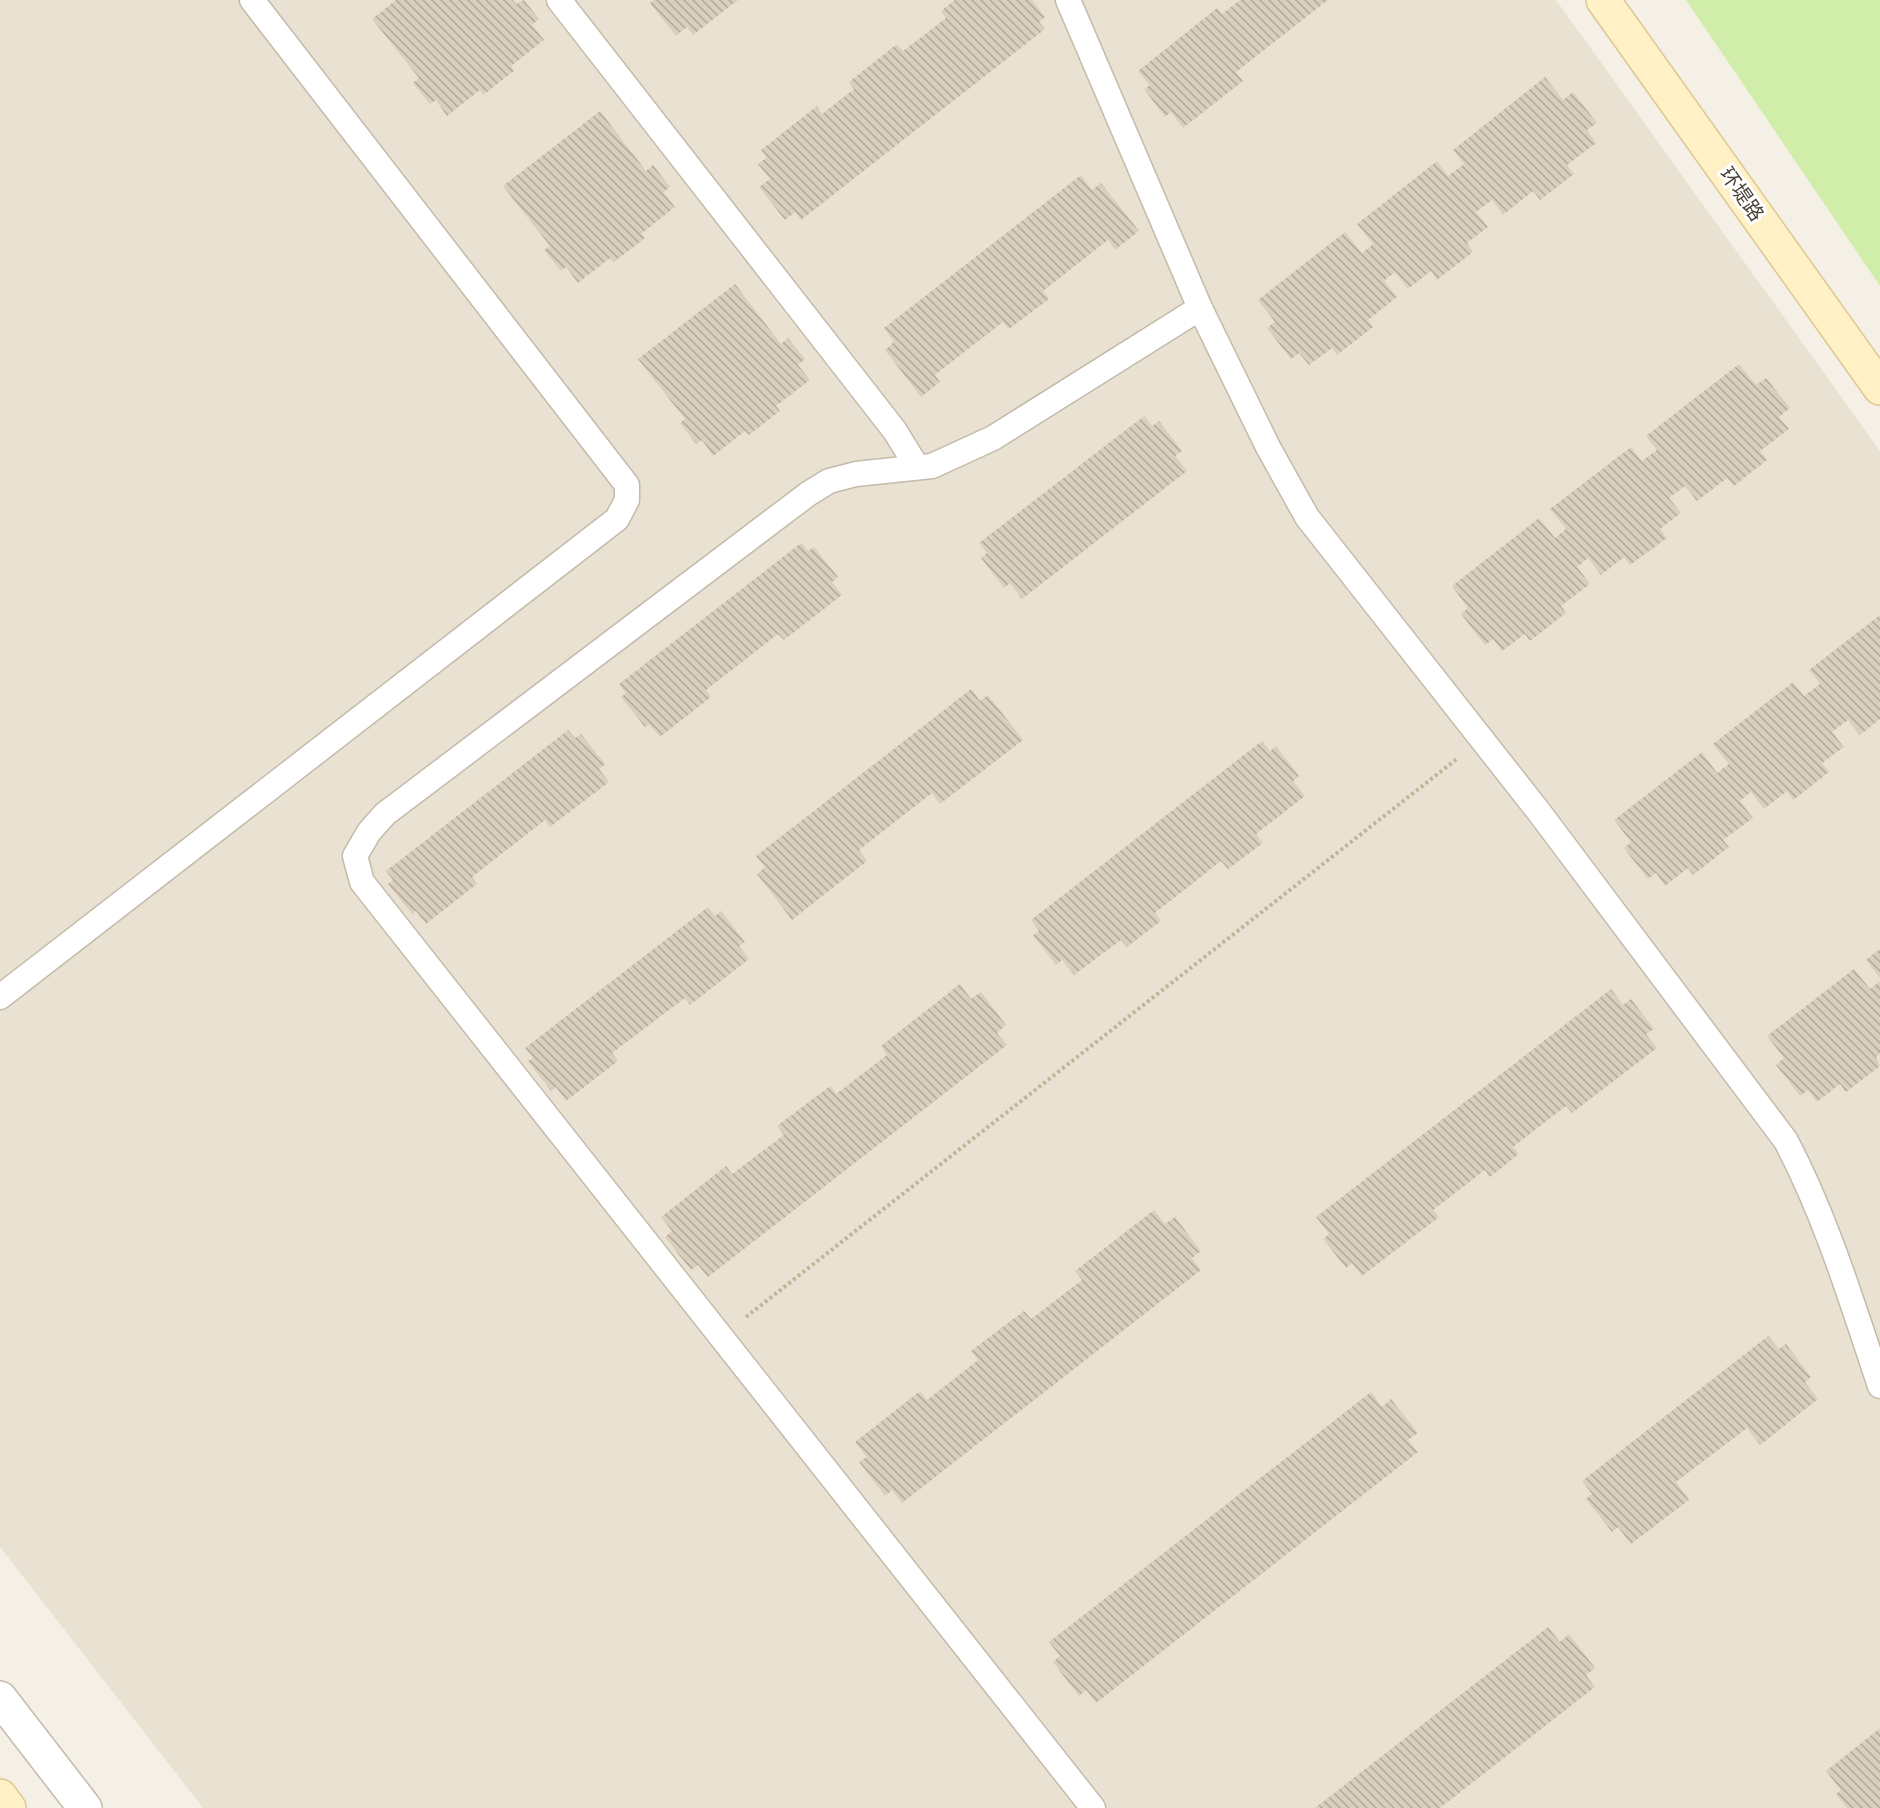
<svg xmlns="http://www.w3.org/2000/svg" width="1880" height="1808" font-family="'Sofia Sans Condensed','Noto Sans SC',sans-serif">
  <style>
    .residential { fill: #e9e2d3 }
    .green { fill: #d0edaa }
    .building { fill: url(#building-back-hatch) }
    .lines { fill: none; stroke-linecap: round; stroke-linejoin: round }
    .lane-casing { stroke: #c4baaa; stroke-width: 27 }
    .street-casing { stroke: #c4baaa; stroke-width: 36 }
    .secondary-casing { stroke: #dcc792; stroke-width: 36 }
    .path { stroke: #c4b397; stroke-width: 4; stroke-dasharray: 3 3; stroke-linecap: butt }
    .lane { stroke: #fff; stroke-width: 24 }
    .street { stroke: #fff; stroke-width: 33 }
    .secondary { stroke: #fff0c5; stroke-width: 33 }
    .labels { text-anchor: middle; stroke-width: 6; stroke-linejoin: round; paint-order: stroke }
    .street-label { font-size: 20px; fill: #484034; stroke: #fff }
  </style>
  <defs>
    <pattern id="building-back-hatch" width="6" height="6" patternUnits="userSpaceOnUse" patternTransform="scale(1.5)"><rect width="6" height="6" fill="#dacebd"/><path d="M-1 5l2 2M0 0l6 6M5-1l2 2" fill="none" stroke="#b3a99a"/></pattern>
  </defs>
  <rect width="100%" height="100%" fill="#f4f0e5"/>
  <polygon class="residential" points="0,0 1556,0 1880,451 1880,1808 203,1808 0,1547"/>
  <polygon class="green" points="1686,0 1880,0 1880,286"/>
  <g class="building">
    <polygon points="396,0 513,0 516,4 524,0 539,19 532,25 544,40 511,66 514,71 483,95 480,90 447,116 436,100 430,104 413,83 419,78 372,19"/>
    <polygon points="654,0 738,0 693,35 687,27 676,36 650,3"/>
    <polygon points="955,0 1032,0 1045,17 1039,22 1045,29 801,220 795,212 785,220 759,187 770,179 758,164 767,157 761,150 817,106 822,114 854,89 849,82 897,44 903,51 946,18 941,11"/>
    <polygon points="1240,0 1328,0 1236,72 1243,81 1183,128 1171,112 1165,117 1144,89 1150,85 1138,71 1217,8 1222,14"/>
    <polygon points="1545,77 1563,100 1573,92 1597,123 1587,130 1596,143 1567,165 1574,174 1540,200 1533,191 1503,215 1492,200 1476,212 1488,227 1467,243 1473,252 1437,280 1431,271 1408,289 1395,272 1384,281 1397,297 1368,320 1373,327 1337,355 1332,348 1309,365 1299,353 1291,359 1267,328 1275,322 1258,300 1345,232 1362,253 1373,244 1357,224 1437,161 1448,176 1464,164 1453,150"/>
    <polygon points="600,111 646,171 653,165 670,187 663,192 675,207 641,234 645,238 614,262 610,258 578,283 566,267 561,271 544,250 550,246 503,186"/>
    <polygon points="1081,175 1092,190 1101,183 1139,231 1115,250 1108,240 1043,291 1049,299 1009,329 1003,322 935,375 940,382 921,397 885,350 894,342 884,328"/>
    <polygon points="735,284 781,344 788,338 805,359 798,365 810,380 776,406 780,411 749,435 745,431 713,456 702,440 696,444 680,423 685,419 638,359"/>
    <polygon points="1739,364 1756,385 1766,378 1790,408 1779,417 1789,429 1760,451 1767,460 1734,486 1727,478 1697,501 1685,486 1669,498 1681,513 1660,529 1667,538 1630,565 1624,557 1601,575 1588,558 1577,567 1590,584 1561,606 1566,613 1530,641 1525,634 1502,651 1493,639 1485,645 1461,614 1468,608 1452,586 1539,518 1555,538 1566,529 1550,509 1631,447 1642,461 1657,450 1646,436"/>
    <polygon points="1144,416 1152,426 1159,421 1182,451 1175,456 1187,471 1022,599 1010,583 1004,588 981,558 987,553 979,543"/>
    <polygon points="801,543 808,551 814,547 838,577 832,582 842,595 784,640 778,634 706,690 711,697 660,737 649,724 645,727 621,697 626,693 619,684"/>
    <polygon points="1880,615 1880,719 1860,735 1848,720 1832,732 1844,747 1822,763 1829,772 1793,800 1787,791 1764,809 1751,792 1740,801 1753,818 1723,840 1729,847 1693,875 1688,868 1665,886 1656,873 1648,879 1624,848 1631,842 1614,820 1702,752 1717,773 1729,764 1713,744 1793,682 1804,696 1820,684 1809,670"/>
    <polygon points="971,689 980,701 988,695 1023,740 940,804 932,793 859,850 867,861 792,920 757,874 765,867 756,856"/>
    <polygon points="568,730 575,738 581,734 605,764 599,769 609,782 550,827 545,820 472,877 477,884 426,924 416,911 412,914 388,884 393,880 386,871"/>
    <polygon points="1262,741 1270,751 1276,746 1299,776 1293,781 1305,796 1256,834 1263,843 1228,869 1221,861 1155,913 1161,921 1127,947 1121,940 1074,975 1062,960 1056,965 1033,935 1039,931 1031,920"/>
    <polygon points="708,907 715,916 721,911 745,942 739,946 749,959 690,1005 685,998 612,1053 618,1061 566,1101 556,1087 551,1091 528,1061 533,1058 525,1048"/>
    <polygon points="1880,949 1880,978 1866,960"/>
    <polygon points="1854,969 1870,989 1880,981 1880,1054 1876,1057 1880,1066 1846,1092 1840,1084 1817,1102 1808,1090 1800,1096 1776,1065 1784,1058 1767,1036"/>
    <polygon points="960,984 971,999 981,992 1006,1025 997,1033 1007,1045 708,1277 698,1265 691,1270 665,1237 672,1231 661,1217 726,1166 732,1174 784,1135 777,1126 830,1086 836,1094 887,1055 881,1046"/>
    <polygon points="1611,989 1623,1005 1631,999 1654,1029 1646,1034 1657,1048 1572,1113 1566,1106 1513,1147 1519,1154 1490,1177 1485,1170 1433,1210 1439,1217 1362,1276 1352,1263 1346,1268 1323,1239 1329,1234 1316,1217"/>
    <polygon points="1154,1210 1165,1224 1175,1217 1201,1251 1192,1258 1201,1270 902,1503 892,1490 885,1496 859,1462 867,1457 855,1442 920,1391 927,1400 978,1360 971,1351 1024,1311 1031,1319 1082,1280 1075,1271"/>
    <polygon points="1768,1336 1779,1349 1786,1344 1811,1377 1805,1382 1818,1399 1760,1445 1747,1428 1676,1482 1689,1500 1631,1544 1618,1527 1612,1532 1586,1499 1592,1494 1582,1481"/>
    <polygon points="1371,1392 1382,1407 1391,1399 1418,1433 1408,1440 1418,1452 1096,1703 1086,1690 1079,1696 1053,1662 1060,1656 1049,1642"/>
    <polygon points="1548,1627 1560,1642 1569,1634 1595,1668 1586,1675 1595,1687 1440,1808 1315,1808"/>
    <polygon points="1880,1728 1880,1808 1847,1808 1836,1794 1841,1790 1826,1771"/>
  </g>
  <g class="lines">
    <g class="lane-casing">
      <g id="lane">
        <polyline points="559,0 895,431 917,467"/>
        <path d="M1068,0L1200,308L1268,447L1307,517L1539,812L1786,1141C1827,1219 1852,1303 1880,1386"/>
        <polyline points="0,997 617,519 627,500 627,485 252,0"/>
        <polyline points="1093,1808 362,882 355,856 369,832 385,814 808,494 829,481 856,474 932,466 993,438 1200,308"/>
      </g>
    </g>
    <g class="street-casing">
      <polyline id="street" points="0,1698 85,1808"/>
    </g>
    <g class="secondary-casing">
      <g id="secondary">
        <polyline points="1603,0 1880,388"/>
        <polyline points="0,1796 9,1808"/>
      </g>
    </g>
    <polyline class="path" points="746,1317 1458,758"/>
    <use href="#lane" class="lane"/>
    <use href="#street" class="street"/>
    <use href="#secondary" class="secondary"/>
  </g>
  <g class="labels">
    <g class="street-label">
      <text transform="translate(1742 194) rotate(55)" y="7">环堤路</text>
    </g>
  </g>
</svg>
